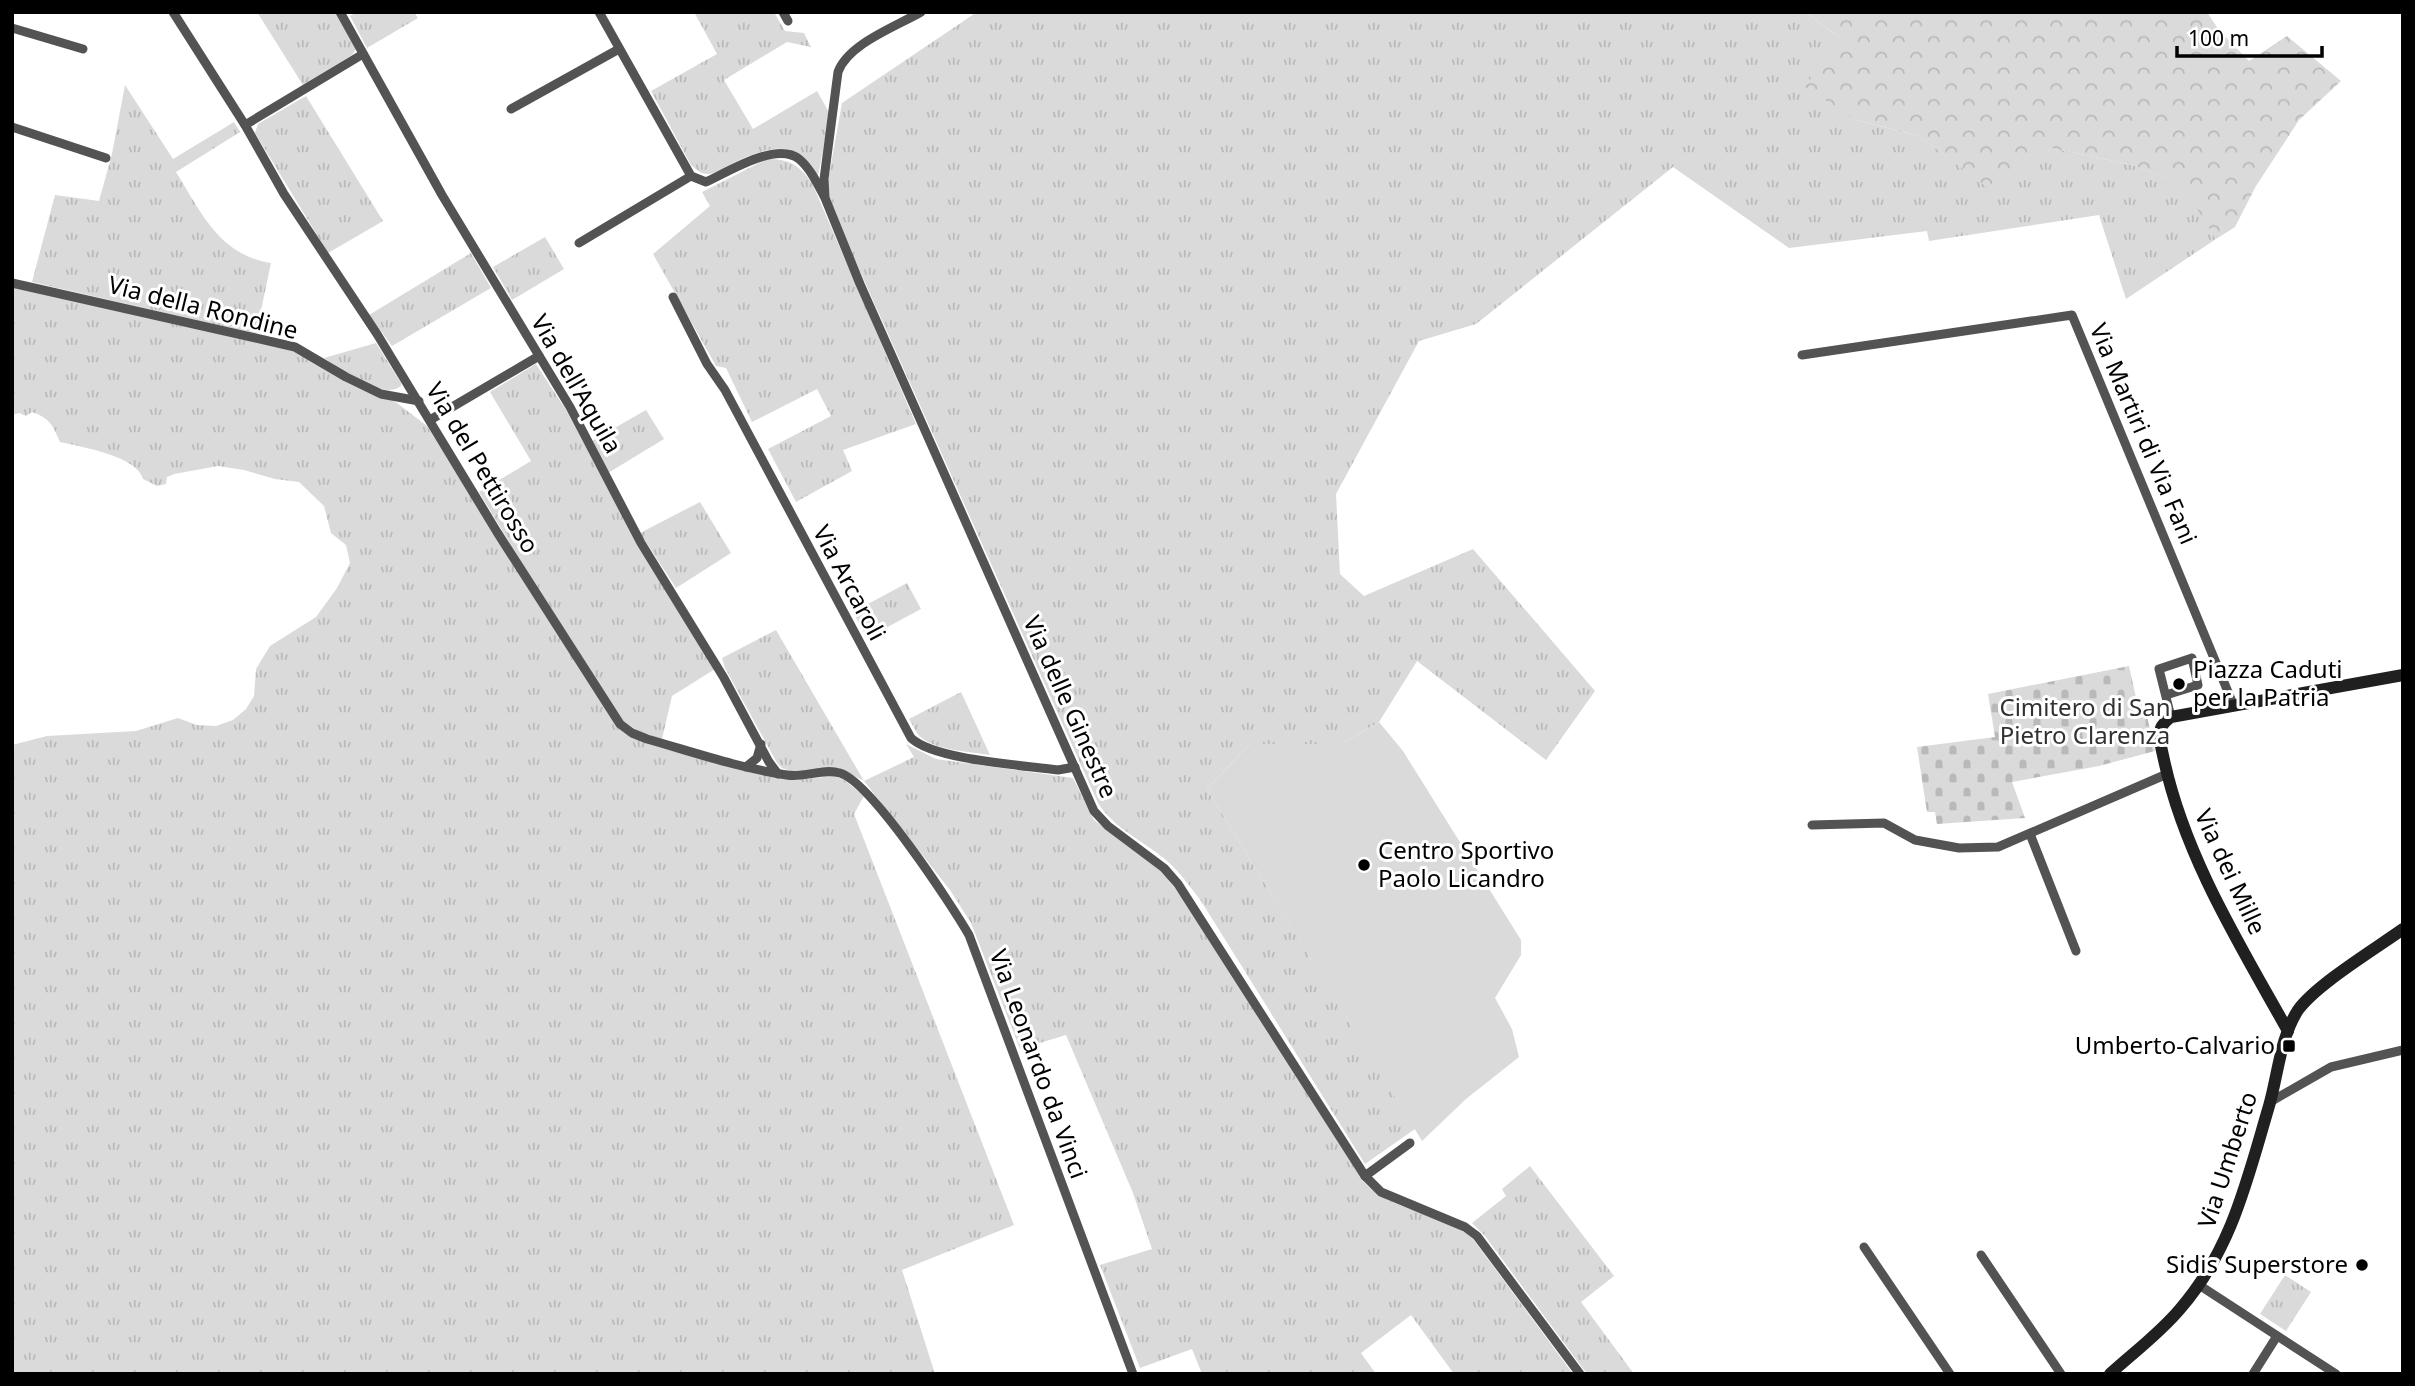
<svg xmlns="http://www.w3.org/2000/svg" width="2415" height="1386" font-family="'Noto Sans',sans-serif">
  <style>
    .grass { fill: url(#grass-tufts) }
    .forest { fill: url(#forest-crowns) }
    .cemetery { fill: url(#cemetery-stones) }
    .pitch { fill: #dadada }
    .lines { fill: none; stroke-linecap: round; stroke-linejoin: round }
    .minor { stroke: #535353; stroke-width: 9 }
    .secondary { stroke: #202020; stroke-width: 12 }
    .poi-dot { fill: #000; stroke: #fff; stroke-width: 2.5 }
    .labels { text-anchor: middle; stroke-width: 6; stroke-linejoin: round; paint-order: stroke }
    .street-label { font-size: 24px; fill: #000; stroke: #fff }
    .poi-label { font-size: 24px; fill: #000; stroke: #fff; text-anchor: start }
    .park-label { font-size: 24px; fill: #313131; stroke: #fff }
  </style>
  <defs>
    <pattern id="grass-tufts" width="24" height="20" patternUnits="userSpaceOnUse" patternTransform="scale(1.75)"><rect width="24" height="20" fill="#dadada"/><path d="M3 7l-1-3M5 7V3M7 7l1-3M15 17l-1-3M17 17v-4M19 17l1-3" fill="none" stroke="#b9b9b9"/></pattern>
    <pattern id="forest-crowns" width="20" height="18" patternUnits="userSpaceOnUse" patternTransform="scale(1.75)"><rect width="20" height="18" fill="#dadada"/><path d="M2 6a3 3 0 1 1 6 0M12 15a3 3 0 1 1 6 0" fill="none" stroke="#b9b9b9"/></pattern>
    <pattern id="cemetery-stones" width="16" height="16" patternUnits="userSpaceOnUse" patternTransform="scale(1.75)"><rect width="16" height="16" fill="#dadada"/><path d="M2 7V4a2 2 0 0 1 4 0v3zM10 15v-3a2 2 0 0 1 4 0v3z" fill="#b9b9b9"/></pattern>
  </defs>
  <rect width="100%" height="100%" fill="#fff"/>
  <g class="grass">
    <polygon points="257,12 335,12 356,49 352,55 303,85"/>
    <polygon points="357,12 414,12 418,18 367,48 350,16"/>
    <path d="M694,12H774L785,31L804,33L811,47L787,42L724,80L753,129L817,91L830,114L818,176C792,136 766,147 729,165C723,168 716,173 709,174C701,175 696,169 691,165L651,91L717,54Z"/>
    <path d="M977,12H1805L1839,37L1856,120L1919,136L1996,193L2051,148L2133,165L2183,185L2216,239L2126,299L2099,215L1929,241L1927,231L1789,248L1673,167L1476,324L1419,341L1336,494L1340,574L1364,596L1473,549L1595,691L1546,760L1417,661L1379,722L1342,744H1250L1207,789L1415,1129L1365,1164L1201,901C1189,885 1177,868 1161,856C1139,839 1112,826 1098,803L829,202L828,181L842,103Z"/>
    <path d="M125,85L173,159L234,122L240,132L176,172C201,212 219,255 271,263L256,334L32,282L55,195L99,201L112,154Z"/>
    <polygon points="306,96 383,221 328,253 255,133 258,124"/>
    <path d="M767,159C790,159 799,165 812,183L916,424L843,450L852,471L796,502L768,449L831,416L817,389L752,422L726,368L716,366L653,254L710,206L702,192Z"/>
    <polygon points="545,237 564,269 512,300 493,267"/>
    <polygon points="471,253 491,288 392,346 369,315"/>
    <path d="M12,285L293,350L397,403L427,426L616,723L660,746L772,777L797,780L834,776L843,779L864,796L854,814L1014,1225L902,1270L935,1374H12V745L47,736L136,731L178,718L197,725L216,726L233,720L246,709L254,696L256,669L270,646L316,617L337,588L350,563L346,545L331,533L324,506L299,482L275,479L244,470L218,466L174,474L167,477L166,484L157,486L143,479C137,456 82,447 60,442C53,426 50,418 32,412L26,416L19,413L12,415Z"/>
    <path d="M376,343L401,383V386C383,401 341,369 324,358Z"/>
    <polygon points="536,364 566,410 637,542 715,669 672,696 662,739 639,732 623,721 537,588 479,492 531,461 490,392"/>
    <polygon points="646,410 664,439 608,473 592,441"/>
    <polygon points="700,502 731,553 676,588 640,533"/>
    <polygon points="907,583 921,609 867,638 853,612"/>
    <path d="M776,630L864,781L914,757L906,744L936,759L1073,778L1094,820L1161,870L1192,911L1363,1181C1391,1213 1442,1211 1473,1239L1573,1374H1454L1411,1315L1361,1353L1376,1374H1202L1192,1349L1140,1368L1100,1265L1152,1249L1133,1193L1066,1035L1020,1049L971,923L950,890L864,781L839,768L796,773L782,768L777,763L725,668L722,658Z"/>
    <path d="M961,692L990,755C973,752 935,750 922,738C916,734 913,725 909,719Z"/>
    <polygon points="1530,1166 1614,1276 1581,1302 1634,1374 1587,1374 1485,1236 1472,1223 1506,1196 1502,1189"/>
    <polygon points="2285,1275 2311,1292 2286,1331 2260,1314"/>
  </g>
  <polygon class="forest" points="1805,12 2207,12 2218,29 2249,61 2287,36 2341,81 2299,120 2256,186 2235,227 2216,239 2182,185 2133,165 2051,148 1996,194 1919,136 1856,120 1805,87 1839,37"/>
  <polygon class="cemetery" points="2129,666 2137,702 2144,703 2155,751 2099,766 2012,782 2025,818 1937,824 1935,812 1927,812 1917,747 1995,737 1988,694"/>
  <polygon class="pitch" points="1379,722 1403,751 1521,940 1521,955 1495,998 1512,1029 1519,1057 1466,1099 1422,1141 1207,789 1250,744 1342,744"/>
  <g class="lines">
    <g class="minor">
      <path d="M173,12L245,125L284,194L377,334L497,532L620,724L632,733L647,739C693,752 739,768 787,775C805,778 822,768 840,773C871,782 951,904 969,935L1133,1374"/>
      <polyline points="340,12 442,195 570,407 641,543 724,678 769,762 778,774"/>
      <path d="M599,12L691,176L706,182C728,172 776,141 799,159C810,168 817,183 824,196"/>
      <polyline points="783,12 788,21"/>
      <path d="M921,12C895,27 848,44 838,72L824,179L825,198L860,284L1094,811L1108,826L1164,868L1178,884L1365,1176L1381,1192L1465,1227L1477,1236L1580,1374"/>
      <polyline points="12,28 83,49"/>
      <polyline points="511,109 619,49"/>
      <polyline points="245,125 363,54"/>
      <polyline points="12,127 106,158"/>
      <polyline points="579,243 691,176"/>
      <polyline points="12,283 295,347 346,377 381,394 419,401"/>
      <path d="M673,297L707,364L725,390L911,738C934,760 1023,765 1058,770L1075,767"/>
      <polyline points="1802,355 2072,315 2233,704"/>
      <polyline points="430,420 539,356"/>
      <polyline points="2166,695 2198,685 2192,658 2159,669 2171,717"/>
      <polyline points="746,767 757,758 761,744"/>
      <polyline points="1812,825 1884,823 1915,840 1959,848 1998,847 2167,774"/>
      <polyline points="2030,834 2076,951"/>
      <polyline points="2270,1102 2331,1067 2403,1050"/>
      <polyline points="1365,1176 1410,1143"/>
      <polyline points="1864,1247 1950,1374"/>
      <polyline points="1981,1255 2061,1374"/>
      <polyline points="2199,1285 2336,1374"/>
      <polyline points="2253,1374 2277,1336"/>
    </g>
    <g class="secondary">
      <path d="M2288,1031C2240,945 2185,857 2164,760C2162,750 2158,738 2161,728C2163,723 2167,720 2171,717L2403,675"/>
      <path d="M2110,1374C2133,1353 2160,1333 2180,1309C2232,1249 2247,1180 2269,1106C2278,1075 2280,1038 2298,1010C2317,984 2375,949 2403,929"/>
    </g>
  </g>
  <g class="poi-dot">
    <circle cx="2179" cy="684" r="7"/>
    <circle cx="1364" cy="865" r="7"/>
    <rect x="2282" y="1039" width="14" height="14" rx="3.5"/>
    <circle cx="2362" cy="1265" r="7"/>
  </g>
  <g class="labels">
    <g class="street-label">
      <text transform="translate(203 308) rotate(14)" y="8">Via della Rondine</text>
      <text transform="translate(576 384) rotate(60)" y="8">Via dell'Aquila</text>
      <text transform="translate(2143 434) rotate(67)" y="8">Via Martiri di Via Fani</text>
      <text transform="translate(482 468) rotate(59)" y="8">Via del Pettirosso</text>
      <text transform="translate(849 583) rotate(62)" y="8">Via Arcaroli</text>
      <text transform="translate(1070 707) rotate(66)" y="8">Via delle Ginestre</text>
      <text transform="translate(2230 872) rotate(65)" y="8">Via dei Mille</text>
      <text transform="translate(1038 1064) rotate(70)" y="8">Via Leonardo da Vinci</text>
      <text transform="translate(2228 1160) rotate(-72)" y="8">Via Umberto</text>
    </g>
    <g class="poi-label">
      <text x="2193" y="678">Piazza Caduti<tspan x="2193" dy="28">per la Patria</tspan></text>
      <text x="1378" y="859">Centro Sportivo<tspan x="1378" dy="28">Paolo Licandro</tspan></text>
      <text x="2275" y="1054" text-anchor="end">Umberto-Calvario</text>
      <text x="2348" y="1273" text-anchor="end">Sidis Superstore</text>
    </g>
    <g class="park-label">
      <text x="2085" y="716">Cimitero di San<tspan x="2085" dy="28">Pietro Clarenza</tspan></text>
    </g>
  </g>
  <rect width="2415" height="1386" fill="none" stroke="#000000" stroke-width="28"/>
  <path d="M2177 46v10h145v-10" fill="none" stroke="#000000" stroke-width="3.5"/>
  <text x="2188" y="46" font-size="21" fill="#000000" stroke="#ffffff" stroke-width="5" paint-order="stroke">100 m</text>
</svg>
